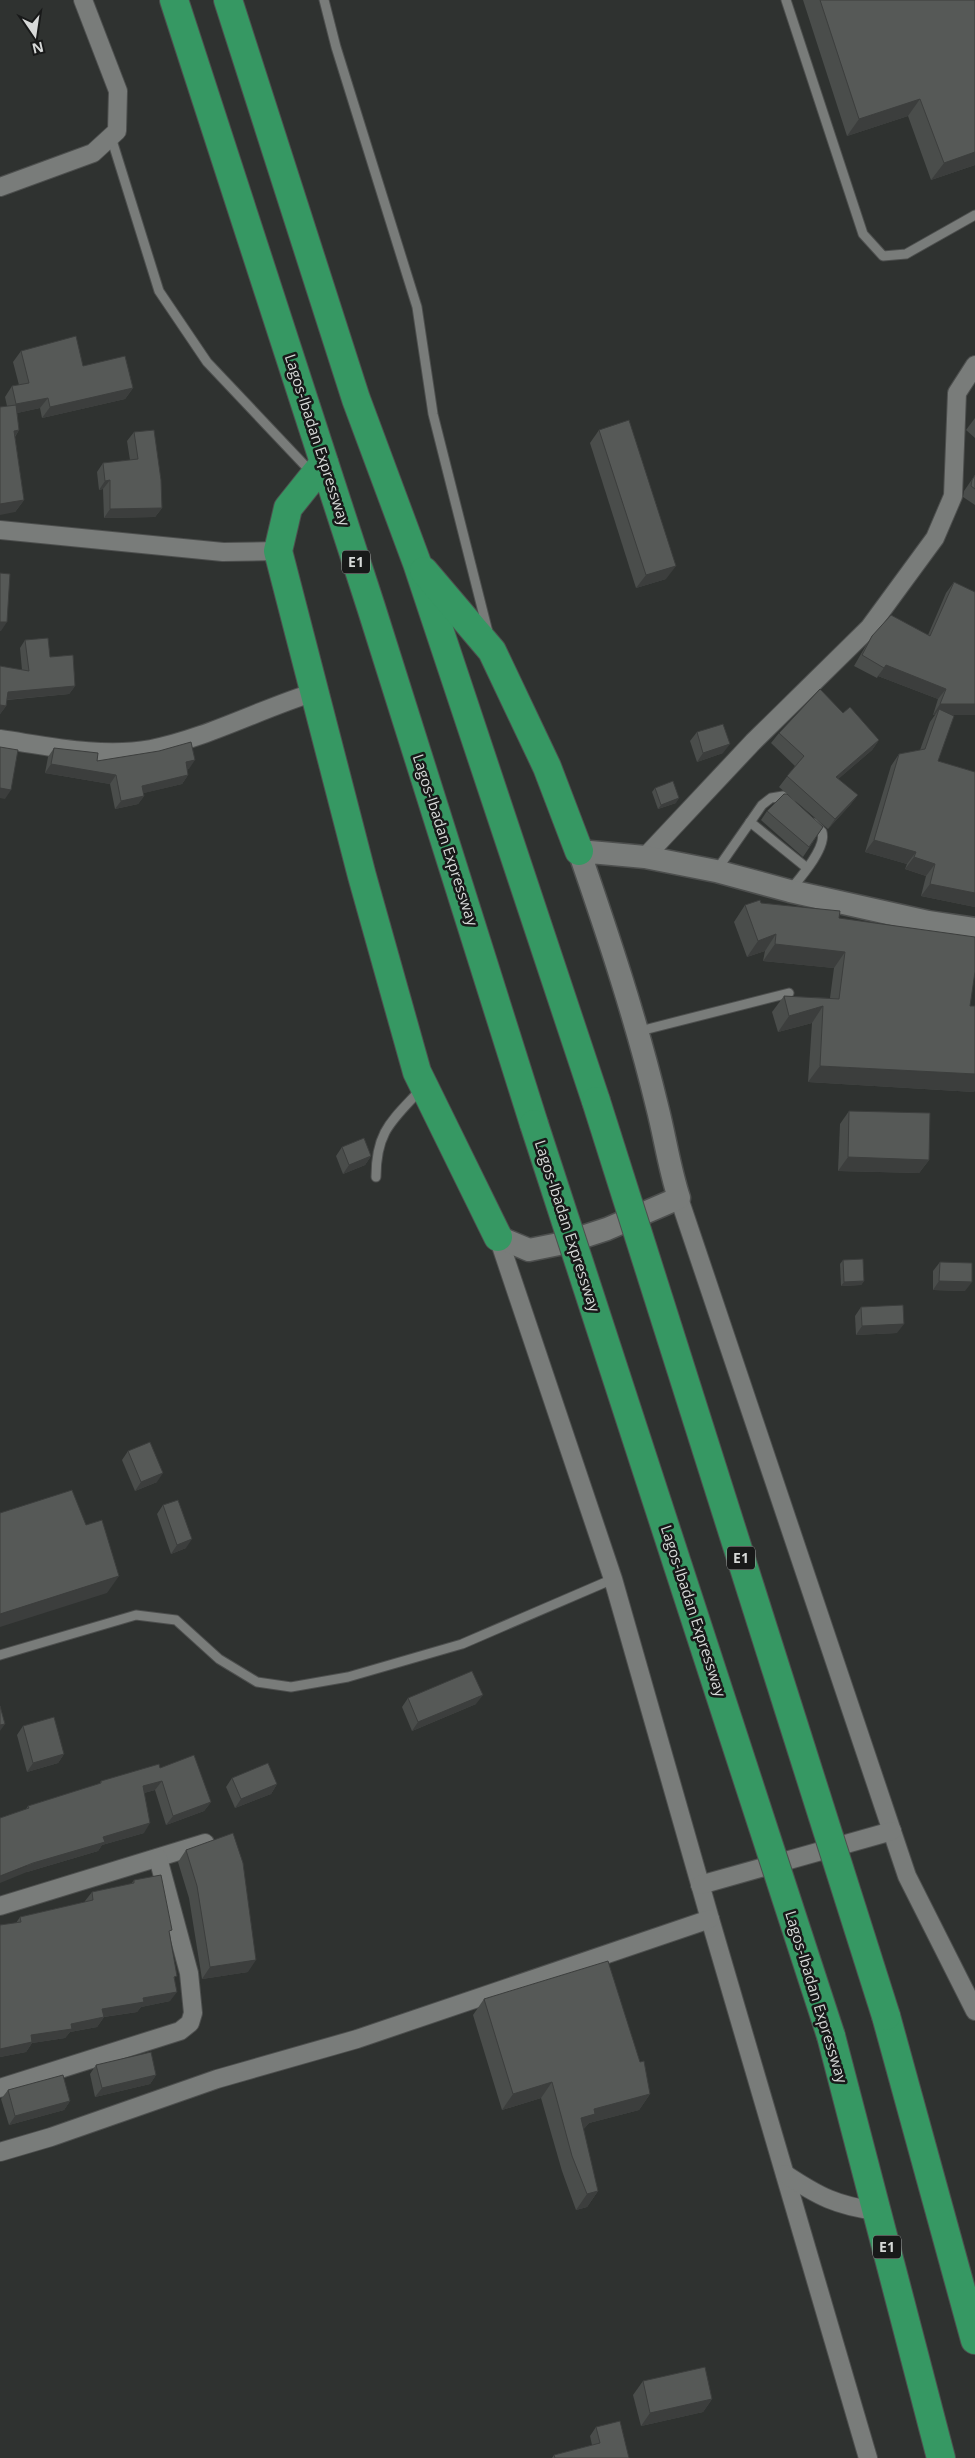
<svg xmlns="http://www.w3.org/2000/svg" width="975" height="2458" font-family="'Open Sans',sans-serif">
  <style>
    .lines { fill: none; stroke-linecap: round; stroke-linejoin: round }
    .service-casing { stroke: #4d4f4e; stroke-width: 11 }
    .minor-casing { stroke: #4d4f4e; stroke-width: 20 }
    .tertiary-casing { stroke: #4d4f4e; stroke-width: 25 }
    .motorway-casing { stroke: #4d4f4e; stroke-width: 30 }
    .service { stroke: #797c7a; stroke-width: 9 }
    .minor { stroke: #797c7a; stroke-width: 18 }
    .tertiary { stroke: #797c7a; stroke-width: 22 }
    .motorway { stroke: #369863; stroke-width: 28 }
    .motorway-bridge-casing { stroke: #4d4f4e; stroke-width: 30; stroke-linecap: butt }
    .motorway-bridge { stroke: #369863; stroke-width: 28 }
    .wall { fill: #4a4d4b }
    .shaded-wall { fill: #3c3e3d }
    .building { fill: #565957; stroke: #3c3e3d }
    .labels { text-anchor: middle; stroke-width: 5; stroke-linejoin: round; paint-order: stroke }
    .shield { fill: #181919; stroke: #9e9f9f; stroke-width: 1 }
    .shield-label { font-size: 14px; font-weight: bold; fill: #d7d9d8 }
    .street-label { font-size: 15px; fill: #d7d9d8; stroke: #181919 }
  </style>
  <rect width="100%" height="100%" fill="#2f3230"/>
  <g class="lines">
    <g class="service-casing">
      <g id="service">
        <polyline points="324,0 336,47 417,307 433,414 488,632"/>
        <polyline points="786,0 863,234 883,256 906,254 975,215"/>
        <polyline points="111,137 159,291 207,362 312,473"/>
        <polyline points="750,822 807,868"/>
        <polyline points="716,871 762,805 771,798 783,796 791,803"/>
        <path d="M791,889C801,877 827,847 822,832L813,823"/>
        <polyline points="636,1032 789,993"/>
        <path d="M376,1177C376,1130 393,1120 422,1088"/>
        <polyline points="0,1655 136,1615 176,1620 219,1659 257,1682 291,1687 348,1677 462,1644 613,1579"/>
      </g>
    </g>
    <g class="minor-casing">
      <g id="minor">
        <polyline points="0,187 93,153 117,131 118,91 83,0"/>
        <polyline points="0,530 223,552 278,551"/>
        <path d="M0,739C48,746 102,758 151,749C207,738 260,709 315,692"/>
        <polyline points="645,857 753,742 869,628 935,538 953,496 957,393 975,365"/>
        <polyline points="679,1198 907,1876 975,2011"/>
        <polyline points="498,1237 613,1579 710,1919 868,2458"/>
        <polyline points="700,1885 892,1831"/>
        <polyline points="0,1906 205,1843"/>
        <polyline points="0,2088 180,2031 190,2023 193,2013 189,1973 158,1858"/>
        <polyline points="0,2152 51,2137 217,2079 357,2039 710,1919"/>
        <path d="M785,2174C818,2196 837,2206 877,2211"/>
      </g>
    </g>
    <g class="tertiary-casing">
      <path id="tertiary" d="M498,1237L529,1250L564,1243L607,1229L679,1198C669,1167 665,1137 657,1106C636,1019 608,935 579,851L645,857L716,871L790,891L928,922L975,929"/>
    </g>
    <g class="motorway-casing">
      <g id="motorway">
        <polyline points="174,0 371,607 534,1124"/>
        <polyline points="228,0 356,399 417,563 596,1101"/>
        <polyline points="324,463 288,508 278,551 362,876 417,1072 498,1237"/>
        <polyline points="424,571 492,651 547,767 579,851"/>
        <polyline points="886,2016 975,2340"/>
        <polyline points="831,2036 941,2458"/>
      </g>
    </g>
    <use href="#service" class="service"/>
    <use href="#minor" class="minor"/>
    <use href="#tertiary" class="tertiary"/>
    <use href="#motorway" class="motorway"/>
    <g class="motorway-bridge-casing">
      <g id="motorway-bridge">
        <polyline points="596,1101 886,2016"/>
        <polyline points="534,1124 831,2036"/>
      </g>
    </g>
    <use href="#motorway-bridge" class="motorway-bridge"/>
  </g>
  <g class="wall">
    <polygon points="803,0 975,0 975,165 931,180 908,116 847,136"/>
    <polygon points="21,351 83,366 133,388 125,399 42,418 40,408 17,413 19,430 15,437 24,500 15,512 7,406 5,397 12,386 19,385 13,362"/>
    <polygon points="975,418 975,438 966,430"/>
    <polygon points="599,430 666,579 636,588 590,443"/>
    <polygon points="134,432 162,508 155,517 104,518 103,489 99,490 97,472 103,463 130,460 127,441"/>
    <polygon points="975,475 975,505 963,497 964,491"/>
    <polygon points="954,582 975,715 952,715 938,761 975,772 975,907 921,896 926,876 905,869 907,864 865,852 891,766 899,754 920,750 930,722 935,715 933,715 938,699 878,676 877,678 854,666 865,647 872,636 928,635 946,593"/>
    <polygon points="48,638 50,657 73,655 75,686 69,694 7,700 6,706 0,714 0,666 22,670 20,648 25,640"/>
    <polygon points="843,713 879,740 872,750 838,779 858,795 850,805 828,829 779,787 795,766 771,743 779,733"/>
    <polygon points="697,732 723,753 697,762 690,741"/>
    <polygon points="54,748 97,761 189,769 187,769 188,775 182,784 143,793 144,796 138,804 115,809 110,784 45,773 48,757"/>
    <polygon points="655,788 676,803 658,809 652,792"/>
    <polygon points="767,811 823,827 803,857 761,820"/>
    <polygon points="761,903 839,918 970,1006 975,1006 975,1090 974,1092 808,1082 812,1023 778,1032 772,1012 784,996 830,998 834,968 763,961 765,951 747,957 734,922 745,905"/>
    <polygon points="849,1111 929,1160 919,1173 838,1171 840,1124"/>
    <polygon points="342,1147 371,1156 365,1165 343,1174 336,1156"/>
    <polygon points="843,1260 864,1281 861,1285 841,1286 840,1264"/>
    <polygon points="940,1262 965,1291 933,1290 933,1271"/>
    <polygon points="861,1307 897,1333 856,1335 855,1316"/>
    <polygon points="128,1451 157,1482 135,1491 122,1460"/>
    <polygon points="163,1505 186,1548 171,1554 157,1514"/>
    <polygon points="408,1698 476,1704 412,1731 402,1707"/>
    <polygon points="23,1726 64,1754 58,1763 27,1772 17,1735"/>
    <polygon points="160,1768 211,1802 204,1811 166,1825 155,1790 144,1793 144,1833 102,1845 98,1851 27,1872 26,1809 28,1806 99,1784 101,1781"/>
    <polygon points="232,1778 277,1784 271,1794 235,1808 226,1787"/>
    <polygon points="186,1850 248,1972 202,1979 189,1898 178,1862"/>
    <polygon points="134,1880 170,1934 175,1980 170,2001 141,2007 137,2012 104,2017 97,2027 70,2032 65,2038 32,2043 26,2052 0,2057 0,1925 16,1923 20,1917 85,1902 85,1901 92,1892 131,1884"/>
    <polygon points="484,1999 650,2094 639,2110 589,2123 583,2129 598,2191 587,2207 576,2210 562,2171 541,2098 502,2110 473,2015"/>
    <polygon points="96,2065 156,2075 150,2084 95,2097 90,2074"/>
    <polygon points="8,2090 70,2101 64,2110 9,2125 1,2099"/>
    <polygon points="643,2381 712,2399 703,2412 641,2426 633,2395"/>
    <polygon points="596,2427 629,2458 552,2458 554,2455 592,2445 590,2436"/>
  </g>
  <g class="shaded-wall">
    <polygon points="920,99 908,116 847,136 859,119"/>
    <polygon points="975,152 975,165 931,180 944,163"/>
    <polygon points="133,388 125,399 42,418 50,407"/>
    <polygon points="48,398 40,408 8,415 16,404"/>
    <polygon points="19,430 11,442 14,431"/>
    <polygon points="110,480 103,489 99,490 105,481"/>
    <polygon points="24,500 15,512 0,515 0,504"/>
    <polygon points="162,508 155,517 104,518 110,509"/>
    <polygon points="676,566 666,579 636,588 646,575"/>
    <polygon points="0,622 7,622 1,631 0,631"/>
    <polygon points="886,665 946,689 938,699 878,676"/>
    <polygon points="75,686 69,694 3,700 8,692"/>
    <polygon points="940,704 975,704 975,715 937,715 939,709 935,715 933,715"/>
    <polygon points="0,705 6,706 0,714"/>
    <polygon points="879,740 872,750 829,787 836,777"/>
    <polygon points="730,744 723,753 697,762 703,753"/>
    <polygon points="195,760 189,769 180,771 186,762"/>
    <polygon points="51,764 116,775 110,784 45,773"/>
    <polygon points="188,775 182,784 136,795 142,786"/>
    <polygon points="0,788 11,790 5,799 0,798"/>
    <polygon points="858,795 850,805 828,829 835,819"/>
    <polygon points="144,796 138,804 115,809 121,801"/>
    <polygon points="679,798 676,803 658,809 661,805"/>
    <polygon points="874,840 916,852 907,864 865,852"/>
    <polygon points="914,857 935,864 926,876 905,869"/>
    <polygon points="930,884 975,893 975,907 921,896"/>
    <polygon points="776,934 765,951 747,957 758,941"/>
    <polygon points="775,944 845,952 834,968 763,961"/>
    <polygon points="823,1006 812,1023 778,1032 789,1016"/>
    <polygon points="820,1066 975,1074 975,1090 974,1092 808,1082"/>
    <polygon points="371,1156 365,1165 343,1174 349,1165"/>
    <polygon points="848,1157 929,1160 919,1173 838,1171"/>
    <polygon points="864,1281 861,1285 841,1286 844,1282"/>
    <polygon points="939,1281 972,1282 965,1291 933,1290"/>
    <polygon points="904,1324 897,1333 856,1335 862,1326"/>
    <polygon points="163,1473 157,1482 135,1491 141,1482"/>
    <polygon points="192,1539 186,1548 171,1554 177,1545"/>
    <polygon points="119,1576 107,1593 0,1627 0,1614"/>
    <polygon points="483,1695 476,1704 412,1731 418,1722"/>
    <polygon points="5,1724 0,1731 0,1725"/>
    <polygon points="64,1754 58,1763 27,1772 33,1763"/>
    <polygon points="162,1781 155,1790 136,1795 143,1786"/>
    <polygon points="277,1784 271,1794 235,1808 241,1799"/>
    <polygon points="211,1802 204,1811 166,1825 173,1816"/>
    <polygon points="150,1823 144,1833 102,1845 98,1851 27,1872 0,1883 0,1876 103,1837"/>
    <polygon points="256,1960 248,1972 202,1979 210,1967"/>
    <polygon points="177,1992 170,2001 141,2007 137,2012 96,2018 102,2009 143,1998"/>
    <polygon points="104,2017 97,2027 70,2032 65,2038 32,2043 26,2052 0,2057 0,2049 31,2035 71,2024"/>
    <polygon points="156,2075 150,2084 95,2097 102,2088"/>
    <polygon points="552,2082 541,2098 502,2110 513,2094"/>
    <polygon points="650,2094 639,2110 589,2123 584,2129 570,2133 581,2118 594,2109"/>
    <polygon points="70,2101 64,2110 9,2125 15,2116"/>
    <polygon points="598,2191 587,2207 576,2210 587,2194"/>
    <polygon points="712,2399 703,2412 641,2426 650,2413"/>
  </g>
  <g class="building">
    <polygon points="820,0 975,0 975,152 944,163 920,99 859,119"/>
    <polygon points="76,336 83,366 125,356 133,388 50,407 48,398 16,404 12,386 29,383 21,351"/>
    <polygon points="16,405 19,430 14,431 24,500 0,504 0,407"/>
    <polygon points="629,420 676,566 646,575 599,430"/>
    <polygon points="154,430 161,480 162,508 110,509 110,480 105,481 103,463 138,459 134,432"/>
    <polygon points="975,475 975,489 971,486 972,480"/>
    <polygon points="0,573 10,574 7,622 0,622"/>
    <polygon points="954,582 975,592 975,704 940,704 946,689 886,665 884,668 862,655 872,636 891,615 930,636"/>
    <polygon points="48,638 50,657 73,655 75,686 8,692 6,706 0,705 0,666 29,671 25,640"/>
    <polygon points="820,689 843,713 850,707 879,740 836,777 858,795 835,819 787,776 804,756 779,733"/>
    <polygon points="939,709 954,716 938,761 975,772 975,893 930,884 935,864 914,857 916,852 874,840 899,754 925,749"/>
    <polygon points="723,724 730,744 703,753 697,732"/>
    <polygon points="191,742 195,760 186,762 188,775 142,786 144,796 121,801 116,775 51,764 54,748 98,753 97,761 159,751"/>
    <polygon points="0,747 18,750 11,790 0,788"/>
    <polygon points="673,781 679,798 661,805 655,788"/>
    <polygon points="784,794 787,794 823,827 809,847 767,811"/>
    <polygon points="760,900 761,903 840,911 839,918 975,937 975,972 970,1006 975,1006 975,1074 820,1066 823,1006 789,1016 784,996 839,999 845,952 775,944 776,934 758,941 745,905"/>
    <polygon points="849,1111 930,1113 929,1160 848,1157"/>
    <polygon points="364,1138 371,1156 349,1165 342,1147"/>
    <polygon points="863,1259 864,1281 844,1282 843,1260"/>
    <polygon points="940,1262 972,1263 972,1282 939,1281"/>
    <polygon points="903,1305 904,1324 862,1326 861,1307"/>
    <polygon points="150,1442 163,1473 141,1482 128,1451"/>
    <polygon points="72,1490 86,1525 102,1520 119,1576 0,1614 0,1513"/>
    <polygon points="178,1500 192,1539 177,1545 163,1505"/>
    <polygon points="472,1671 483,1695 418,1722 408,1698"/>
    <polygon points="0,1706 5,1724 0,1725"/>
    <polygon points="54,1717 64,1754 33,1763 23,1726"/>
    <polygon points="194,1755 211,1802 173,1816 162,1781 143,1786 150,1823 103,1837 105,1842 33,1863 0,1876 0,1818 29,1808 28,1806 101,1783 101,1781 159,1764 160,1768"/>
    <polygon points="268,1763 277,1784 241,1799 232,1778"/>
    <polygon points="233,1833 243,1863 256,1960 210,1967 197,1886 186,1850"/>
    <polygon points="161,1875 172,1930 169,1931 177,1976 174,1977 177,1992 143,1998 144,2002 102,2009 104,2017 71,2024 72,2029 31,2035 32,2042 0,2049 0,1925 21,1922 20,1917 93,1900 92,1892 134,1883 134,1880"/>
    <polygon points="608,1961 640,2062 644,2061 650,2094 594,2109 595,2114 581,2118 598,2191 587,2194 572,2156 552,2082 513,2094 484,1999"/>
    <polygon points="151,2052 156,2075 102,2088 96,2065"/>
    <polygon points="63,2075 70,2101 15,2116 8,2090"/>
    <polygon points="705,2367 712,2399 650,2413 643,2381"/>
    <polygon points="620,2421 629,2458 555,2458 554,2455 600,2443 596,2427"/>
  </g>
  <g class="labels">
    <g class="shield">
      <rect x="342" y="550.5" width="28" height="23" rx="4"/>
      <rect x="727" y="1546.5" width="28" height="23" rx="4"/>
      <rect x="873" y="2235.5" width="28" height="23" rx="4"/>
    </g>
    <g class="shield-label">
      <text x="356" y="567">E1</text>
      <text x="741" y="1563">E1</text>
      <text x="887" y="2252">E1</text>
    </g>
    <g class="street-label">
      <text transform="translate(317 440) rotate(72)" y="5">Lagos-Ibadan Expressway</text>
      <text transform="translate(445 840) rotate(72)" y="5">Lagos-Ibadan Expressway</text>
      <text transform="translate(567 1226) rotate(72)" y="5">Lagos-Ibadan Expressway</text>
      <text transform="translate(693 1611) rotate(72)" y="5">Lagos-Ibadan Expressway</text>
      <text transform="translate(816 1997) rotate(73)" y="5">Lagos-Ibadan Expressway</text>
    </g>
  </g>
  <g transform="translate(35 35) rotate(167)" stroke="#181919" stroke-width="4" paint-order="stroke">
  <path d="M0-4L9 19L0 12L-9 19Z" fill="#d7d9d8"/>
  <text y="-8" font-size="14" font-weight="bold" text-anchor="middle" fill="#d7d9d8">N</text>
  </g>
</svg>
